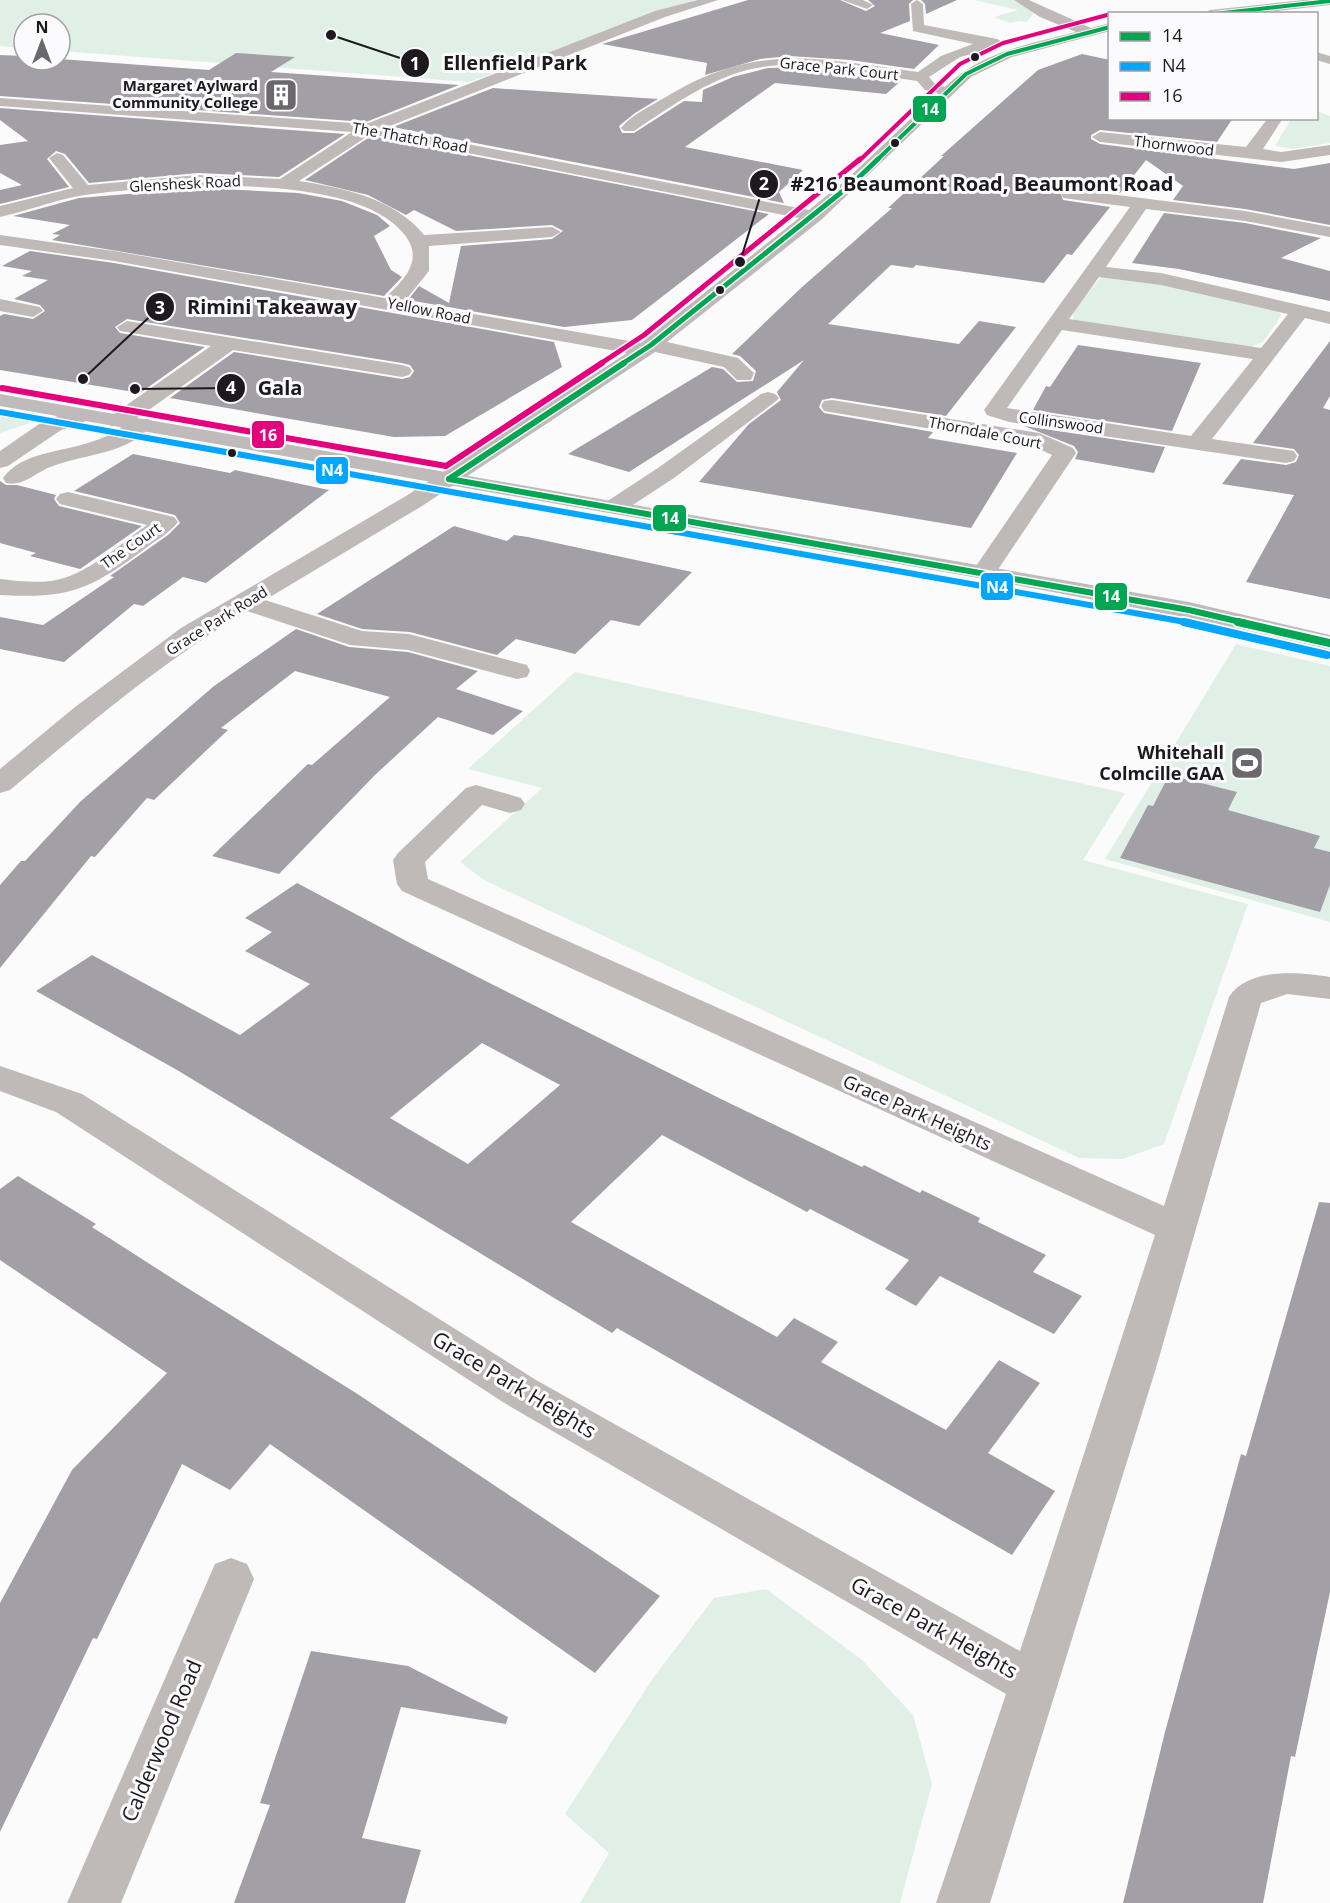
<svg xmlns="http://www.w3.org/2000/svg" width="1330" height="1903" font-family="'Open Sans',sans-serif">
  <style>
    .green { fill: #e0f0e7 }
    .building { fill: #a29fa6; fill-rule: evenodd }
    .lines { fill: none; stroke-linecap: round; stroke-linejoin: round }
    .minor { fill: #bfb9b7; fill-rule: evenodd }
    .major { fill: #c0babb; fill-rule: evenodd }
    .bus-1-far3-casing { stroke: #fbfafd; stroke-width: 6 }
    .bus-1-far2-casing { stroke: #fbfafd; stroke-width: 8 }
    .bus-1-far1-casing { stroke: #fbfafd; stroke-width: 9 }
    .bus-1-casing { stroke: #fbfafd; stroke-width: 12 }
    .bus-2-far1-casing { stroke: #fbfafd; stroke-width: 9 }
    .bus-2-casing { stroke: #fbfafd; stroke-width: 12 }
    .bus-3-far2-casing { stroke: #fbfafd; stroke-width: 6 }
    .bus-3-far1-casing { stroke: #fbfafd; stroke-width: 8 }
    .bus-3-casing { stroke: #fbfafd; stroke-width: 9 }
    .bus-1-far3 { stroke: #00a651; stroke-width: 4 }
    .bus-1-far2 { stroke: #00a651; stroke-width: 5 }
    .bus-1-far1 { stroke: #00a651; stroke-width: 6 }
    .bus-1 { stroke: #00a651; stroke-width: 8 }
    .bus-2-far1 { stroke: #00a6ff; stroke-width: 6 }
    .bus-2 { stroke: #00a6ff; stroke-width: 8 }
    .bus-3-far2 { stroke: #e5007d; stroke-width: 4 }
    .bus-3-far1 { stroke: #e5007d; stroke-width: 5 }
    .bus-3 { stroke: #e5007d; stroke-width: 6 }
    .bus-dot { fill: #1c191f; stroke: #fbfafd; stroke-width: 2 }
    .labels { text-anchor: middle; stroke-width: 6; stroke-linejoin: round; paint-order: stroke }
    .far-street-label { font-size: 15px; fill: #1c191f; stroke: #fbfafd }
    .far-poi-label { font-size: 15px; font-weight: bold; fill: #1c191f; stroke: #fbfafd; text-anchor: end }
    .poi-label { font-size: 18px; font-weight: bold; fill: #1c191f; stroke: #fbfafd; text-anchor: end }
    .street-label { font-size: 18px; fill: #1c191f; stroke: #fbfafd }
    .near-street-label { font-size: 21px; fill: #1c191f; stroke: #fbfafd }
    .leader { fill: none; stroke: #1c191f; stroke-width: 2 }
    .callout-dot { fill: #1c191f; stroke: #fbfafd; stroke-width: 2 }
    .mark-label { font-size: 18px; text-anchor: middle; font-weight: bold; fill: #fff }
    .callout-label { font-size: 20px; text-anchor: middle; font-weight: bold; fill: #1c191f; stroke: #fbfafd; stroke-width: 6; stroke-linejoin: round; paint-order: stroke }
    .line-badge { stroke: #fbfafd; stroke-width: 2 }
    .badge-label { font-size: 16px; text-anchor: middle; font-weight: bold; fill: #fff }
  </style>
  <rect width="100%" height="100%" fill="#fbfbfc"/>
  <g class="green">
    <polygon points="0,0 703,0 469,82 60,51 60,24 24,24 24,48 0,46"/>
    <polygon points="974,0 1015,0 1035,12 1027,22 1019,21 1010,23 994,17 1018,10"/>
    <polygon points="1317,111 1330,116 1330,143 1292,149 1275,146 1291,119 1316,118"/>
    <polygon points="1101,277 1132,278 1279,310 1281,316 1263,342 1250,347 1074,321 1072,312"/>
    <polygon points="0,415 36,421 0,433"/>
    <polygon points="1236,644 1330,666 1330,922 1105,859"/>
    <polygon points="575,672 1125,793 1083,860 1248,904 1164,1144 1123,1159 1079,1158 484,880 460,862 542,788 468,769"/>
    <polygon points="766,1589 861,1659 913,1715 932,1784 900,1903 580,1903 609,1853 565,1814 653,1678 714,1598"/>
  </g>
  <g class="building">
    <polygon points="748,0 840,0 866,11 875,6 868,0 913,0 909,4 910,21 880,33 939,45 914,69 850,60 789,56 760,59 705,75 707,63 602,44"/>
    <polygon points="921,0 957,0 926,14 925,4"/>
    <polygon points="236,53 295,57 271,72 459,85 366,122 0,96 0,55 24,56 24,60 60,59 209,70"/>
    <polygon points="1082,54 1110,60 1110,118 1233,118 1217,142 1100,130 1091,135 1091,139 1100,144 1294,169 1330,163 1330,225 1245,209 1173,200 1183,186 1146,160 1120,193 1069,187 1060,192 1063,200 1110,207 1072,255 1067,254 1044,283 916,265 913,268 891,265 828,324 959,344 979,321 1016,327 946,416 832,398 822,400 819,407 824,413 933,432 928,438 1017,453 971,528 699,482 749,424 781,400 777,392 804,360 629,472 568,454 712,367 723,369 737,382 753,381 756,371 740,356 732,354 801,288 892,208 888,208 944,156 941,156 1038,70"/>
    <polygon points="810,67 901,81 886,94 775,83 685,147 803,170 779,192 784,203 393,127 493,88 658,99 635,113 619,126 622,133 634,133 684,101 702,102 703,90 733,77 768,68"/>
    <polygon points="0,108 345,134 279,177 198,173 89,183 65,154 56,151 47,159 69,187 0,204 0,190 22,185 0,173 0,145 28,141 0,120"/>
    <polygon points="371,136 769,214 632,320 564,327 408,300 419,286 449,303 461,246 552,239 563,231 552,225 456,231 414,210 406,215 368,195 305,180"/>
    <polygon points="201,188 298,193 342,201 377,215 390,226 374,236 391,270 402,277 384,296 52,240 60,235 52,234 70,225 13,216 79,198"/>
    <polygon points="1164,213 1245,223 1321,238 1281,258 1330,271 1330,301 1179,269 1132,263"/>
    <polygon points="30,251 114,263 554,342 562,367 445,436 394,437 170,398 234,352 402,379 410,377 414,371 410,365 402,363 127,319 115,327 120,333 205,347 140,393 0,370 0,316 4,314 33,319 45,311 40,305 14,299 48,280 22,276 32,271 2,266"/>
    <polygon points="1330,341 1330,396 1323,408 1330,410 1330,599 1246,582 1294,495 1222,484 1241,459 1286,465 1296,462 1299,455 1294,449 1253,443"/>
    <polygon points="1078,345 1201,363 1172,431 1033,410 1046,386 1050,387"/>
    <polygon points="1024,426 1165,447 1154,473 1075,459 1078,452 1074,446"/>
    <polygon points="133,454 230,473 235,470 329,490 206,583 183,577 143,606 134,604 64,662 0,649 0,617 43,625 114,577 110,576 168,535 180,523 175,515 74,491"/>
    <polygon points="0,481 6,485 17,485 56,495 54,499 59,506 142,526 80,569 30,556 36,553 0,543"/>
    <polygon points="454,526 507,541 514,535 528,537 692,572 639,626 611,620 575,654 516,639 497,655 410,632 362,629 317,614"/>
    <polygon points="296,629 349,647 408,652 478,671 456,689 523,711 493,735 438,717 375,775 279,874 212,856 308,764 312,765 390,697 295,671 221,728 228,730 154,800 147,798 95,857 91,856 0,968 0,885 21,861 25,861 81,801 214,686"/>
    <polygon points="1169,775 1237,792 1228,810 1320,836 1314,848 1330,852 1330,885 1320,912 1120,858 1148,805 1153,806"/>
    <path d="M297,883L414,945L721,1099L862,1167L864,1165L920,1193L922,1190L955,1206L980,1218L978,1222L1046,1255L1033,1272L1082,1296L1054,1334L940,1276L916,1306L885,1289L909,1260L810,1209L807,1212L662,1135L571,1222L777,1337L794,1318L838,1342L821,1362L946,1430L999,1360L1040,1383L988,1453L1055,1491L1012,1555L617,1328L612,1333L177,1070L36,991L92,955L240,1035L310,984L245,951L272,932L245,918ZM482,1043L560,1085L468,1164L390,1118Z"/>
    <polygon points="18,1176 96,1224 92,1227 181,1284 356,1393 660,1596 595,1673 270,1444 230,1490 182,1464 97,1639 93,1638 0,1832 0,1603 72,1470 167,1373 0,1260 0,1189"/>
    <polygon points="1319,1202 1330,1203 1330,1592 1295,1757 1291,1756 1263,1903 1123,1903 1165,1732 1241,1454 1246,1456"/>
    <polygon points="311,1651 408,1666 508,1717 506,1724 401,1707 362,1838 421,1850 405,1903 234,1903 270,1805 260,1803"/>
  </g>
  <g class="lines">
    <g class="minor">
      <path d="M698,0H718L665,17L385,128L809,210L847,179L938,93L925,90L917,81C862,73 802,56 747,70C706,81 670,107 634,131H624L621,128C631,115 652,105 666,97C758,41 819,59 918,72L941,56L973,44L913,31L911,4L917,0L923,4L924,25L997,39L1004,43L1002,46L960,57L929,77L935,84L945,87C981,52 1029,44 1076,32L1040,17L1014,0H1029L1091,28L1110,23V31L1012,57L971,77L821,220L667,342L738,358L754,373L751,380H737L724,367L655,352L422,506L265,600L362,631L409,634L527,665L530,671L527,677L517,679L408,650L350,645L247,611C162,662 86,726 10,790L0,793V769L75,707L181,628L406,496L627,353L114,261L0,245V235L114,251L385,298C404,280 425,260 404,234C353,169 154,185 79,196C52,201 27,211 0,217V206L73,188L49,158L57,153L63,155L88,185L198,175L280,179L352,132L0,106V98L366,124L655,11ZM371,134L799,218L641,343L404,302L429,271V246L552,237L561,232L552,227L424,235C394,198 344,188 299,181Z"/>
      <polygon points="842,0 863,0 873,5 867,9"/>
      <polygon points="1304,0 1330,0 1330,5 1250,14 1204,14 1210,10"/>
      <polygon points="1316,52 1330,56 1330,64 1316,60"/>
      <polygon points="1268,118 1283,118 1263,149 1281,152 1330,145 1330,155 1281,162 1100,142 1092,137 1100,132 1246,147"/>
      <path d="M1069,189L1245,211L1330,227V237L1245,221L1146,209L1106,267L1161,273L1330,312V324L1305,318L1212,439L1294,451L1297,456L1294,461L1286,463L1009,422L987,415L984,410L1130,207L1063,198L1061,194ZM1099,277L1161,285L1288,314L1261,348L1069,319ZM1062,330L1253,359L1191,436L1007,408Z"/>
      <polygon points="0,299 40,307 43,311 33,317 0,311"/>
      <path d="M127,321L402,365L409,367L412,371L409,375L402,377L233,350L136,419H149L152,424C131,454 84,454 53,466C37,471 24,487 6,483L3,478C21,452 63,452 91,442C101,439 111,434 121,428L123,426H111L108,421L111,416L211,346L120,331L117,327Z"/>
      <polygon points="768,392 775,394 779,398 775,402 674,478 622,512 606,512 602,507 606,502 658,468 761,394"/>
      <polygon points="832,400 1039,433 1073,448 1076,453 993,577 984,579 975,577 972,572 1052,455 1033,446 824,411 821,406 824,401"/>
      <polygon points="81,409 89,410 92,415 89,420 61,430 8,466 0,468 0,451 45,420"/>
      <path d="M68,492L174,517L178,522C170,533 156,540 146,548C90,590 69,599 0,595V579C17,581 34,583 51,581C86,576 119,545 147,525L60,504L56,499L60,494Z"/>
      <path d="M476,785L521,798L525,804L521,810L510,813L482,805L425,862L428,879L1164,1206L1229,997C1248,967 1300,972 1330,977V999L1287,994L1261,1003L1156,1368L990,1903H936L1006,1694L506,1404L56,1112L0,1091V1066L82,1094L536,1380L1020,1651L1155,1235L402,891L397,884L393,860L398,853L466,788Z"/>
      <polygon points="231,1558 247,1564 254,1579 121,1903 67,1903 215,1564"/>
    </g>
    <polygon class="major" points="0,394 1189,602 1330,635 1330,651 1189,618 984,579 0,406"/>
    <g class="bus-1-far3-casing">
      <g id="bus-1-far3">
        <polyline points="1215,14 1330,1"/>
        <polyline points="876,161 966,74 1007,54 1110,27"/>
      </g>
    </g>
    <g class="bus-1-far2-casing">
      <polyline id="bus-1-far2" points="622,364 651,345 853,183 878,159"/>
    </g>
    <g class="bus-1-far1-casing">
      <g id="bus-1-far1">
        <polyline points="449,479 1189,610 1245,623"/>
        <polyline points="449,479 624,363"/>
      </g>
    </g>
    <g class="bus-1-casing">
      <polyline id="bus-1" points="1238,622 1330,643"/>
    </g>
    <g class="bus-2-far1-casing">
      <polyline id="bus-2-far1" points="0,412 1191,623"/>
    </g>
    <g class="bus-2-casing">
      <polyline id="bus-2" points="1184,622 1327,655"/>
    </g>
    <g class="bus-3-far2-casing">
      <polyline id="bus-3-far2" points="859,161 960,64 1003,43 1107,15"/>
    </g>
    <g class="bus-3-far1-casing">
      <polyline id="bus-3-far1" points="600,364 644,335 860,159"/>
    </g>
    <g class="bus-3-casing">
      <polyline id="bus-3" points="2,388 446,466 602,363"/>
    </g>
    <use href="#bus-1-far3" class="bus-1-far3"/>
    <use href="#bus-1-far2" class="bus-1-far2"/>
    <use href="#bus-1-far1" class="bus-1-far1"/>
    <use href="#bus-1" class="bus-1"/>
    <use href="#bus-2-far1" class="bus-2-far1"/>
    <use href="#bus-2" class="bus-2"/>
    <use href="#bus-3-far2" class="bus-3-far2"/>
    <use href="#bus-3-far1" class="bus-3-far1"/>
    <use href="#bus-3" class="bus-3"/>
  </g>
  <defs>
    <g id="building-square" transform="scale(1.725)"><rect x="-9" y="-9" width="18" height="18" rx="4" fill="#6a686c" stroke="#fbfafd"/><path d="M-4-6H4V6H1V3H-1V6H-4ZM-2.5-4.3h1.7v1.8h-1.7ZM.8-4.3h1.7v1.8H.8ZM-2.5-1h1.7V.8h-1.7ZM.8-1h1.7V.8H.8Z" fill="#fff"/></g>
    <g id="stadium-square" transform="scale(1.725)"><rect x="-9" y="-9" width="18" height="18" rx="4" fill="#6a686c" stroke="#fbfafd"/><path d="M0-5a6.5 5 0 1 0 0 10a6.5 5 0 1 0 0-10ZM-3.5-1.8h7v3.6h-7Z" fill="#fff"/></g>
  </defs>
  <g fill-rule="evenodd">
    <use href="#building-square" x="281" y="95"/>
    <use href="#stadium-square" x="1247" y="763"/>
  </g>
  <g class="bus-dot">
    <circle cx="975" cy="57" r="5"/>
    <circle cx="895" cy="143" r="5"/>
    <circle cx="720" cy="290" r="5"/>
    <circle cx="232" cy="453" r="5"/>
  </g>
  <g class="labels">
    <g class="far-street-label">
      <text transform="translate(839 69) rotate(6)" y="5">Grace Park Court</text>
      <text transform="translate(410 138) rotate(10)" y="5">The Thatch Road</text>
      <text transform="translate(1174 146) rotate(7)" y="5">Thornwood</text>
      <text transform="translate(185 184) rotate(-3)" y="5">Glenshesk Road</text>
      <text transform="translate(429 311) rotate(11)" y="5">Yellow Road</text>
      <text transform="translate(1061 423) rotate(8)" y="5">Collinswood</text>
      <text transform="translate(985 433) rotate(11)" y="5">Thorndale Court</text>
      <text transform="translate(131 546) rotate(-35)" y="5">The Court</text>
      <text transform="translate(217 621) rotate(-32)" y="5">Grace Park Road</text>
    </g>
    <g class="far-poi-label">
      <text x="258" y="91">Margaret Aylward<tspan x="258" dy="17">Community College</tspan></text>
    </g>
    <g class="poi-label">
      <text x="1224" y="759">Whitehall<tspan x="1224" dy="21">Colmcille GAA</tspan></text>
    </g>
    <g class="street-label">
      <text transform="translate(917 1113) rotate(24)" y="6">Grace Park Heights</text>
    </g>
    <g class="near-street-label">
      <text transform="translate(514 1385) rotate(31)" y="7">Grace Park Heights</text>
      <text transform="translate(934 1628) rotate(29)" y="7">Grace Park Heights</text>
      <text transform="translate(162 1741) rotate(-67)" y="7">Calderwood Road</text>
    </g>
  </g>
  <path class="leader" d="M331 35L415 63M740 262L764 184M83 379L160 307M135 389L231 388"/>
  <g class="callout-dot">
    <circle cx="331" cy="35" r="6"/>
    <circle cx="740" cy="262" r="6"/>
    <circle cx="83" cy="379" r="6"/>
    <circle cx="135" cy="389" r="6"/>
    <circle cx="415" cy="63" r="15"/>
    <circle cx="764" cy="184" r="15"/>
    <circle cx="160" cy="307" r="15"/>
    <circle cx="231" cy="388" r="15"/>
  </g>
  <g class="mark-label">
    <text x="415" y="70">1</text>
    <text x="764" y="190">2</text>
    <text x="160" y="314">3</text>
    <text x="231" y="394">4</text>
  </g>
  <g class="callout-label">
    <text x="515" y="70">Ellenfield Park</text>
    <text x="982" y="191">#216 Beaumont Road, Beaumont Road</text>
    <text x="272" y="314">Rimini Takeaway</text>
    <text x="280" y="395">Gala</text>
  </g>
  <g class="line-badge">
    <rect x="912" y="95" width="35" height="28" rx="6" fill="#00a651"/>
    <rect x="251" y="420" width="34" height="29" rx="6" fill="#e5007d"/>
    <rect x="315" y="456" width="34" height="29" rx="6" fill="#00a6ff"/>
    <rect x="652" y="504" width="35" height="28" rx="6" fill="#00a651"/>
    <rect x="980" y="572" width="34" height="29" rx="6" fill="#00a6ff"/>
    <rect x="1094" y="582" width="34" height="29" rx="6" fill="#00a651"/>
  </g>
  <g class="badge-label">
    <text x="930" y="115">14</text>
    <text x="268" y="441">16</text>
    <text x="332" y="476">N4</text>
    <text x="670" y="524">14</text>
    <text x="997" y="593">N4</text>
    <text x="1111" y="602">14</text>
  </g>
  <rect x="1108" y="12" width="210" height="108" fill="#fbfafd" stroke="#a2a0a4" stroke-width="1.5"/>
  <rect x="1120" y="32" width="30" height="9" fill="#00a651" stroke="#a2a0a4" stroke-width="1.5"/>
  <text x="1162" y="42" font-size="18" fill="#1c191f">14</text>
  <rect x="1120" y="62" width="30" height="9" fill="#00a6ff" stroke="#a2a0a4" stroke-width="1.5"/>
  <text x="1162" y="72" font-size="18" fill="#1c191f">N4</text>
  <rect x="1120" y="92" width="30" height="9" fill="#e5007d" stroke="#a2a0a4" stroke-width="1.5"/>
  <text x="1162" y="102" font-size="18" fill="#1c191f">16</text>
  <g transform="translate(42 42)"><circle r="28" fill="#fbfafd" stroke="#a2a0a4" stroke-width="1.5"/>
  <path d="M0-4.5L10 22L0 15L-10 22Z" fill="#6a686c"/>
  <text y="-9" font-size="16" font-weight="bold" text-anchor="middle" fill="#1c191f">N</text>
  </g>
</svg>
